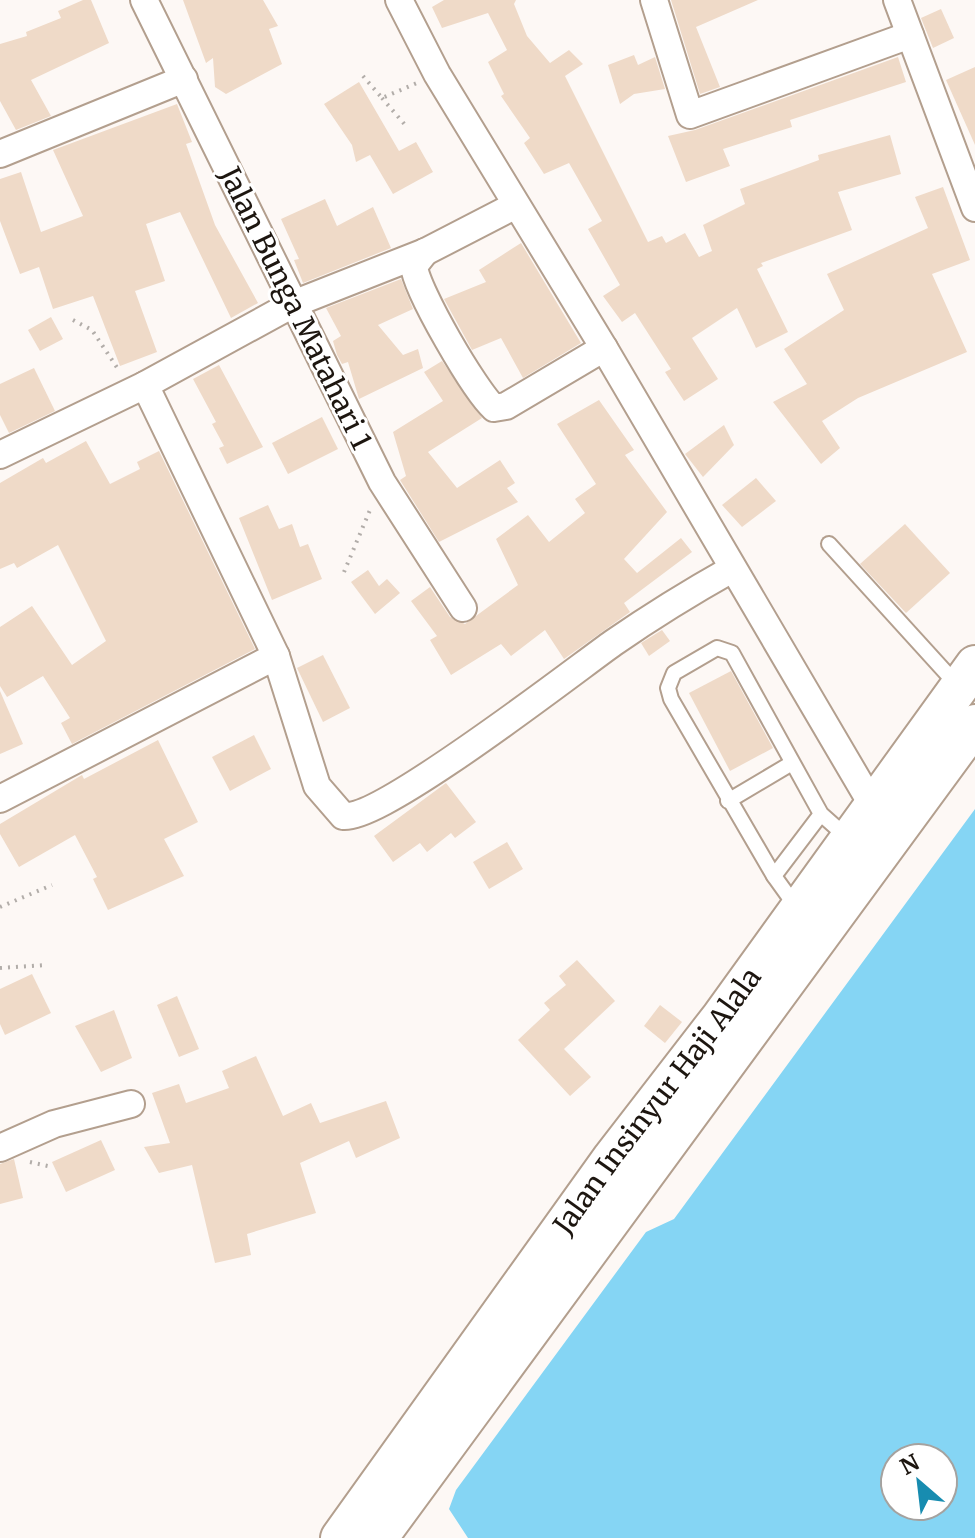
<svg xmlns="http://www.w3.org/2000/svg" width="975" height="1538" font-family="Merriweather,serif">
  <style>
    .water { fill: #85d5f4; fill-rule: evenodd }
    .building { fill: #efdac8 }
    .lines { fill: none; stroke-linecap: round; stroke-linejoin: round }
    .lane-casing { stroke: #b39f8e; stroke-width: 18 }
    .street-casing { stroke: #b39f8e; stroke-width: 30 }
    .secondary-casing { stroke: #b39f8e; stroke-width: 42 }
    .path { stroke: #b2ada9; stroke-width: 4; stroke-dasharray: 2 6; stroke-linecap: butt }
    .lane { stroke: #fff; stroke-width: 14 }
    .street { stroke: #fff; stroke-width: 26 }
    .secondary { stroke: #fff; stroke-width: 38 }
    .labels { text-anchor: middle; stroke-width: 6; stroke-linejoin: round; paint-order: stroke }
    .street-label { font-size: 28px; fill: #1d1610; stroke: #fff }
  </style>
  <rect width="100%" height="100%" fill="#fdf8f5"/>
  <path class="water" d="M975,809V1538H468L449,1509L456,1490L646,1232L674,1219ZM943,1458V1506H895V1458Z"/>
  <g class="building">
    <polygon points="83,0 91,0 109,43 31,80 51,116 16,130 0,101 0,44 27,36 26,32 61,18 58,11"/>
    <polygon points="183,0 263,0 278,26 269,29 282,64 226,94 215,87 213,58 206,63"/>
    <polygon points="444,0 516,0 514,4 527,36 550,63 569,50 583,64 565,76 648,242 662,236 666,243 685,233 699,257 712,251 703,225 745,204 740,189 819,160 818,155 890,135 901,174 838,192 852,230 761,263 763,266 757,269 788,332 756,348 737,308 692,338 718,379 684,401 665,372 671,369 635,313 622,322 603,296 620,285 588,229 602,221 569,163 544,174 524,143 530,138 501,96 504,94 488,62 507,50 488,13 442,28 432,7"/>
    <polygon points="671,0 758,0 696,27 720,87 700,94"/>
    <polygon points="941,9 954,38 933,48 921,18"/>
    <polygon points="634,55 638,65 655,57 665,89 634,94 620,104 608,65"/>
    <polygon points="898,57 906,82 790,120 792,127 723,149 730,166 686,182 668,136 695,130"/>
    <polygon points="975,67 975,145 946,80"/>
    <polygon points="359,82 399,151 416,142 433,172 393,194 370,155 356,162 352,145 324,104"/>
    <polygon points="177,104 192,142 186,144 215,225 258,303 231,318 180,212 146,224 165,281 135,291 157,352 120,366 93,296 53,309 39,267 20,274 0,221 0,179 21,172 41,232 83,216 53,150"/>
    <polygon points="943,187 970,260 932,274 967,352 858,398 822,421 840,448 821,464 773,402 807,384 784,349 844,310 827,274 928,228 915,197"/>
    <polygon points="325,199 337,226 373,207 391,248 303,283 294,260 299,259 281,219"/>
    <polygon points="521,243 581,343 523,378 501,338 472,350 444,299 486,282 479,270"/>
    <polygon points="401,279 413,309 378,325 403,355 418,349 423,368 359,399 348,362 342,364 337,355 333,341 341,336 326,308"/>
    <polygon points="51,317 63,339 40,351 28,330"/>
    <polygon points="442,361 482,418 428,452 457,488 500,460 515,483 507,488 518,502 439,542 400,480 406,476 393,432 443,401 424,372"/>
    <polygon points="219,365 263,447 227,464 219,448 224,446 212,424 216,422 193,379"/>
    <polygon points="34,368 55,411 9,433 0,415 0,384"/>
    <polygon points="599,400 634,450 625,455 667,512 624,559 637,573 681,538 692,552 624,603 630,612 564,659 545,630 511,656 501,644 451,675 430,640 437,636 411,601 430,587 450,617 465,624 518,585 496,539 528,515 549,542 585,513 575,499 596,484 557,424"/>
    <polygon points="322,417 338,449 288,474 272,443"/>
    <polygon points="724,425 734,445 703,477 685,454"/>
    <polygon points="86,441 110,484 140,469 137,462 159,451 255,649 72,744 61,723 70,718 43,676 7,697 0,686 0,627 32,606 72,665 106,641 58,545 17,568 14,563 0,569 0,483 43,458 46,463"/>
    <polygon points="756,478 776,501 742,527 722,505"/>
    <polygon points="268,505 279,529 292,524 300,547 308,544 322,579 272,600 239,518"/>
    <polygon points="905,524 950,573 906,613 860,564"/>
    <polygon points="368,570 379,586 387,579 400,593 375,614 351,582"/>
    <polygon points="662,630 670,641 649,656 641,643"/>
    <polygon points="323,655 350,708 323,722 297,668"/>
    <polygon points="731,671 773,748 730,771 689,693"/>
    <polygon points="0,691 23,744 0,754"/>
    <polygon points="254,735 271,769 230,791 212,757"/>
    <polygon points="158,740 198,822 164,839 184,876 108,910 93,879 97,877 75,835 19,867 0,834 0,824 82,775 84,779"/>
    <polygon points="446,783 476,822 455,838 451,833 427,852 420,843 393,862 374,836"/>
    <polygon points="507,842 523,869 489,889 473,862"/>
    <polygon points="577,960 615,1001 564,1049 591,1077 570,1096 518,1040 550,1010 544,1003 566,985 559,976"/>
    <polygon points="32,974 51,1013 5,1035 0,1024 0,989"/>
    <polygon points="177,996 199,1049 179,1057 157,1005"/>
    <polygon points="660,1005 682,1022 665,1043 644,1026"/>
    <polygon points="114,1010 132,1058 101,1072 75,1026"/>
    <polygon points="256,1056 283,1116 311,1103 320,1123 386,1101 400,1138 356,1158 349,1141 300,1163 316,1213 247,1234 251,1255 215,1263 192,1165 159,1173 144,1147 170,1143 152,1093 179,1084 186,1103 229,1088 222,1071"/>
    <polygon points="101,1140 115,1170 66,1192 52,1162"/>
    <polygon points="14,1159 23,1198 0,1204 0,1164"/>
  </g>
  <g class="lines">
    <g class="lane-casing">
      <g id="lane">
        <polyline points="829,544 959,687"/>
        <polyline points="728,801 792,763"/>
        <polyline points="821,814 732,653 717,648 674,673 668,688 671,699 774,876 821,814 848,838"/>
        <polyline points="774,876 797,908"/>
      </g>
    </g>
    <g class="street-casing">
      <g id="street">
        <polyline points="144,0 382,482 463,608"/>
        <polyline points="399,0 437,74 604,348 873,806"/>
        <polyline points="654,0 690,115 910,35"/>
        <polyline points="897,0 975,208"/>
        <polyline points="0,154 184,79"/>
        <path d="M425,252L414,266C416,290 475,391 494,408L506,406L604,348"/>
        <path d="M145,385L276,656L317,786L343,816C381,821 571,673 613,643C652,616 691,592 732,569"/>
        <polyline points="0,455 145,385 293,304 425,252 516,205"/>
        <polyline points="0,799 276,656"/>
        <polyline points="0,1148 54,1124 131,1104"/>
      </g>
    </g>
    <g class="secondary-casing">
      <g id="secondary">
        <path id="s1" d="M340,1538L612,1158L721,1017L975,665"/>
        <polyline points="378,1538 975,724"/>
      </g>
    </g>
    <g class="path">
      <polyline points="363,76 382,98 417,83"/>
      <polyline points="382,98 406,126"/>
      <polyline points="73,320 92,330 120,372"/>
      <polyline points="344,572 370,510"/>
      <polyline points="0,907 52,885"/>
      <polyline points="0,968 47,965"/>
      <polyline points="30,1162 52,1167"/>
    </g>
    <use href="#lane" class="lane"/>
    <use href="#street" class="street"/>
    <use href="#secondary" class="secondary"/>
  </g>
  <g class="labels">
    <g class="street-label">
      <text transform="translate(296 308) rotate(64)" y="10">Jalan Bunga Matahari 1</text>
      <text dy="10" stroke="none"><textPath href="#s1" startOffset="540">Jalan Insinyur Haji Alala</textPath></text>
    </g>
  </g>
  <g transform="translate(919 1482) rotate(332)"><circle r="38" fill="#ffffff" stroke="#a5a29f" stroke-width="2"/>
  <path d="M0-6L14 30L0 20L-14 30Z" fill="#178cb0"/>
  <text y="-12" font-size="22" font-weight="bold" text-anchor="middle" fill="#1d1610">N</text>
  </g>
</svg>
